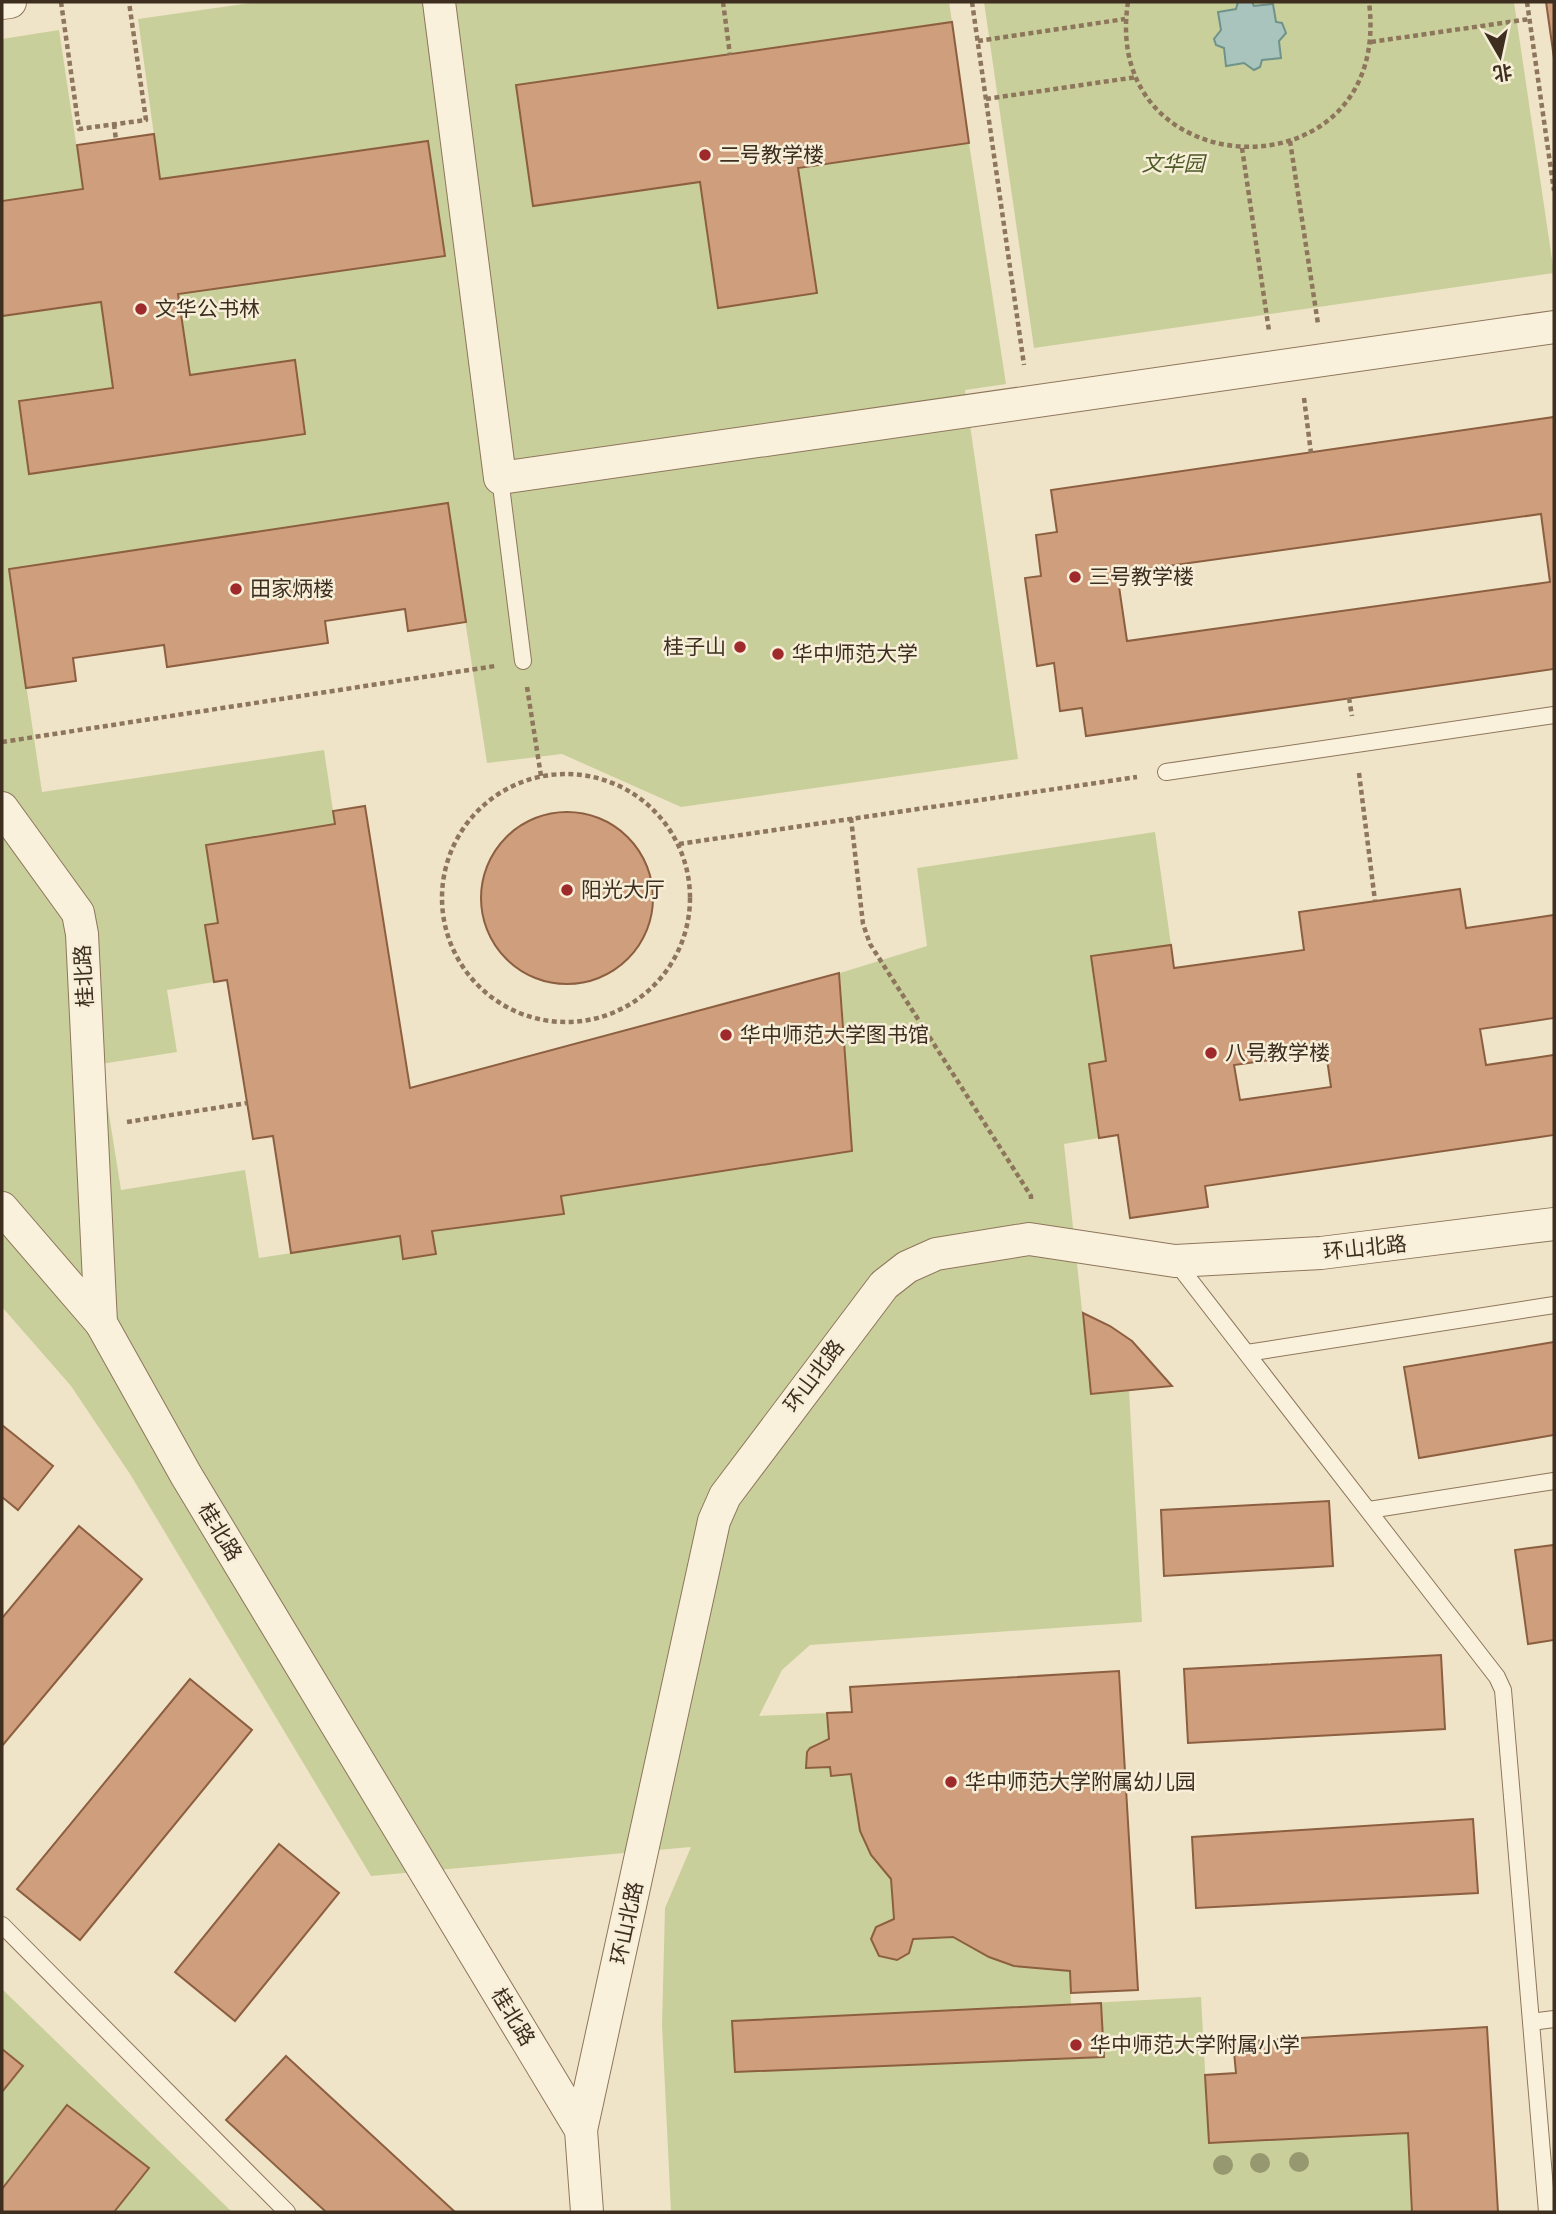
<svg xmlns="http://www.w3.org/2000/svg" width="1556" height="2214" font-family="'IBM Plex Serif','Noto Sans SC',serif">
  <style>
    .green { fill: #c9cf9b }
    .water { fill: #a9c4bc; stroke: #6f938a; stroke-width: 2 }
    .building { fill: #cf9f7d; stroke: #8d5f41; stroke-width: 2; fill-rule: evenodd }
    .lines { fill: none; stroke-linecap: round; stroke-linejoin: round }
    .lane-casing { stroke: #8d765c; stroke-width: 18 }
    .street-casing { stroke: #8d765c; stroke-width: 34 }
    .path { stroke: #8d765c; stroke-width: 4.5; stroke-dasharray: 5 3.5; stroke-linecap: butt }
    .lane { stroke: #faf1dc; stroke-width: 16 }
    .street { stroke: #faf1dc; stroke-width: 32 }
    .tree { fill: #96986f }
    .poi-dot { fill: #9e2a2b; stroke: #f7eed8; stroke-width: 2.5 }
    .labels { text-anchor: middle; stroke-width: 5; stroke-linejoin: round; paint-order: stroke }
    .poi-label { font-size: 21px; fill: #3d2e20; stroke: #f7eed8; text-anchor: start }
    .park-label { font-size: 21px; font-style: italic; fill: #4d5a26; stroke: #f7eed8 }
    .street-label { font-size: 21px; fill: #3d2e20; stroke: #f7eed8 }
  </style>
  <rect width="100%" height="100%" fill="#f0e4c8"/>
  <g class="green">
    <path d="M258,2H949L952,22L516,86L533,206L700,182L718,308L816,293L798,168L969,143L1006,384L965,390L1018,759L681,807L562,754L487,763L447,503L9,569L42,792L324,750L335,824L218,923L205,926L214,982L167,990L177,1052L101,1064L121,1190L245,1170L259,1258L400,1236L403,1258L435,1253L432,1231L563,1214L561,1196L852,1151L840,973L927,946L917,868L1155,832L1171,945L1092,956L1106,1061L1089,1065L1099,1138L1064,1144L1091,1393L1129,1390L1142,1622L810,1645L782,1670L759,1716L827,1713L829,1739C812,1743 805,1750 806,1768L830,1767L851,1774L860,1831L871,1855L891,1879L894,1919L876,1926L871,1939L879,1956L897,1960L909,1953L913,1939L953,1937L989,1957L1014,1966L1070,1971L1071,2004L1201,1997L1209,2143L1408,2133L1412,2212H671L662,2025L665,1908L691,1847L371,1876L130,1474L71,1386L2,1307V316L101,302L113,388L19,402L30,474L305,434L295,360L190,375L178,294L428,141L160,179L138,19Z"/>
    <polygon points="984,2 1514,2 1554,273 1034,348"/>
    <polygon points="59,30 83,189 2,201 2,39"/>
    <polygon points="2,1989 232,2212 2,2212"/>
  </g>
  <polygon class="water" points="1238,2 1252,2 1254,6 1273,4 1276,22 1282,23 1286,33 1279,41 1281,58 1262,60 1260,67 1254,70 1244,63 1226,66 1224,48 1216,45 1214,39 1221,30 1218,12 1236,9"/>
  <g class="building">
    <polygon points="1546,2 1554,2 1554,58"/>
    <polygon points="952,22 969,143 798,168 817,293 718,308 700,182 533,206 516,85"/>
    <polygon points="154,134 160,179 428,141 445,256 178,294 190,375 295,360 305,434 29,474 19,401 113,388 101,302 2,316 2,201 83,189 77,145"/>
    <path d="M1554,417V669L1086,736L1082,708L1060,711L1054,663L1037,666L1025,578L1041,576L1036,535L1057,532L1051,490ZM1541,514L1550,582L1127,641L1117,573Z"/>
    <polygon points="448,503 466,622 408,631 405,609 325,621 328,643 167,667 164,645 73,658 76,681 26,688 9,569"/>
    <polygon points="365,806 410,1088 839,973 852,1151 561,1196 564,1214 432,1231 436,1254 403,1259 400,1236 291,1253 273,1136 253,1139 227,980 214,982 205,925 218,923 206,845 335,824 333,811"/>
    <circle cx="567" cy="898" r="86"/>
    <path d="M1460,889L1466,928L1554,915V1018L1480,1029L1486,1065L1554,1055V1135L1205,1186L1208,1207L1130,1218L1118,1135L1099,1138L1089,1064L1106,1061L1091,956L1171,945L1174,968L1304,950L1299,912ZM1326,1052L1331,1087L1240,1100L1234,1065Z"/>
    <polygon points="1083,1313 1110,1326 1132,1341 1172,1386 1091,1394"/>
    <polygon points="1554,1342 1554,1435 1419,1458 1404,1367"/>
    <polygon points="2,1425 53,1466 18,1510 2,1497"/>
    <polygon points="1329,1501 1333,1566 1164,1576 1161,1510"/>
    <polygon points="79,1526 142,1579 2,1746 2,1618"/>
    <polygon points="1554,1545 1554,1640 1528,1644 1515,1550"/>
    <polygon points="1441,1655 1445,1729 1188,1743 1184,1669"/>
    <polygon points="1119,1671 1138,1990 1071,1993 1070,1971 1014,1966 989,1957 953,1937 913,1939 909,1953 897,1960 879,1956 871,1939 876,1927 894,1919 891,1879 871,1855 860,1831 851,1774 831,1776 830,1767 806,1768 807,1752 810,1748 829,1739 827,1713 852,1712 850,1687"/>
    <polygon points="190,1679 252,1730 80,1940 17,1889"/>
    <polygon points="1473,1819 1478,1893 1196,1908 1192,1837"/>
    <polygon points="279,1844 339,1893 235,2021 175,1972"/>
    <polygon points="1101,2003 1104,2057 735,2072 732,2021"/>
    <polygon points="1487,2027 1498,2212 1412,2212 1408,2133 1209,2143 1205,2075 1236,2073 1233,2042"/>
    <polygon points="2,2049 23,2066 2,2092"/>
    <polygon points="286,2056 455,2212 326,2212 226,2120"/>
    <polygon points="67,2105 149,2168 114,2212 2,2212 2,2189"/>
  </g>
  <g class="lines">
    <g class="lane-casing">
      <g id="lane">
        <polyline points="500,478 523,661"/>
        <polyline points="1166,772 1554,715"/>
        <polyline points="1175,1261 1497,1677 1503,1690 1547,2212"/>
        <polyline points="1247,1353 1554,1305"/>
        <polyline points="1369,1510 1554,1481"/>
        <polyline points="2,1925 287,2212"/>
        <polyline points="1531,2022 1554,2019"/>
      </g>
    </g>
    <g class="street-casing">
      <g id="street">
        <polyline points="439,2 500,478 1554,327"/>
        <polyline points="2,3 10,2"/>
        <polyline points="2,808 78,913 82,934 101,1323 186,1475 581,2130 587,2212"/>
        <polyline points="2,1208 101,1323"/>
        <polyline points="581,2130 714,1521 725,1496 884,1285 907,1267 936,1254 1029,1239 1175,1261 1321,1253 1554,1224"/>
      </g>
    </g>
    <g class="path">
      <polyline points="61,2 79,129 146,120 129,2"/>
      <polyline points="723,2 730,55"/>
      <polyline points="972,2 1024,365"/>
      <path d="M1128,2C1099,191 1394,199 1369,2"/>
      <polyline points="1527,2 1554,191"/>
      <polyline points="978,41 1125,19"/>
      <polyline points="1371,42 1530,19"/>
      <polyline points="986,99 1137,77"/>
      <polyline points="114,124 116,140"/>
      <polyline points="1290,141 1318,324"/>
      <polyline points="1242,148 1269,331"/>
      <polyline points="1304,398 1311,453"/>
      <polyline points="527,687 541,776"/>
      <polyline points="1349,698 1352,716"/>
      <polyline points="2,742 495,666"/>
      <polyline points="1359,773 1375,901"/>
      <circle cx="566" cy="898" r="124"/>
      <polyline points="851,818 863,924 870,944 1031,1196 1031,1202"/>
      <polyline points="679,844 1137,777"/>
      <polyline points="127,1122 247,1103"/>
    </g>
    <use href="#lane" class="lane"/>
    <use href="#street" class="street"/>
  </g>
  <g class="tree">
    <circle cx="1299" cy="2162" r="10"/>
    <circle cx="1260" cy="2163" r="10"/>
    <circle cx="1223" cy="2165" r="10"/>
  </g>
  <g class="poi-dot">
    <circle cx="705" cy="155" r="7"/>
    <circle cx="141" cy="309" r="7"/>
    <circle cx="1075" cy="577" r="7"/>
    <circle cx="236" cy="589" r="7"/>
    <circle cx="740" cy="647" r="7"/>
    <circle cx="778" cy="654" r="7"/>
    <circle cx="567" cy="890" r="7"/>
    <circle cx="726" cy="1035" r="7"/>
    <circle cx="1211" cy="1053" r="7"/>
    <circle cx="951" cy="1782" r="7"/>
    <circle cx="1076" cy="2045" r="7"/>
  </g>
  <g class="labels">
    <g class="poi-label">
      <text x="719" y="162">二号教学楼</text>
      <text x="155" y="316">文华公书林</text>
      <text x="1089" y="584">三号教学楼</text>
      <text x="250" y="596">田家炳楼</text>
      <text x="726" y="654" text-anchor="end">桂子山</text>
      <text x="792" y="661">华中师范大学</text>
      <text x="581" y="897">阳光大厅</text>
      <text x="740" y="1042">华中师范大学图书馆</text>
      <text x="1225" y="1060">八号教学楼</text>
      <text x="965" y="1789">华中师范大学附属幼儿园</text>
      <text x="1090" y="2052">华中师范大学附属小学</text>
    </g>
    <g class="park-label">
      <text x="1173" y="171">文华园</text>
    </g>
    <g class="street-label">
      <text transform="translate(84 976) rotate(-93)" y="7">桂北路</text>
      <text transform="translate(1365 1248) rotate(-6)" y="7">环山北路</text>
      <text transform="translate(814 1376) rotate(-53)" y="7">环山北路</text>
      <text transform="translate(220 1532) rotate(59)" y="7">桂北路</text>
      <text transform="translate(627 1923) rotate(-78)" y="7">环山北路</text>
      <text transform="translate(513 2017) rotate(59)" y="7">桂北路</text>
    </g>
  </g>
  <rect width="1556" height="2214" fill="none" stroke="#3d2e20" stroke-width="7"/>
  <g transform="translate(1500 56) rotate(171)" stroke="#f7eed8" stroke-width="5" paint-order="stroke">
  <path d="M0-5L12 26L0 18L-12 26Z" fill="#3d2e20"/>
  <text y="-10" font-size="19" font-weight="bold" text-anchor="middle" fill="#3d2e20">北</text>
  </g>
</svg>
